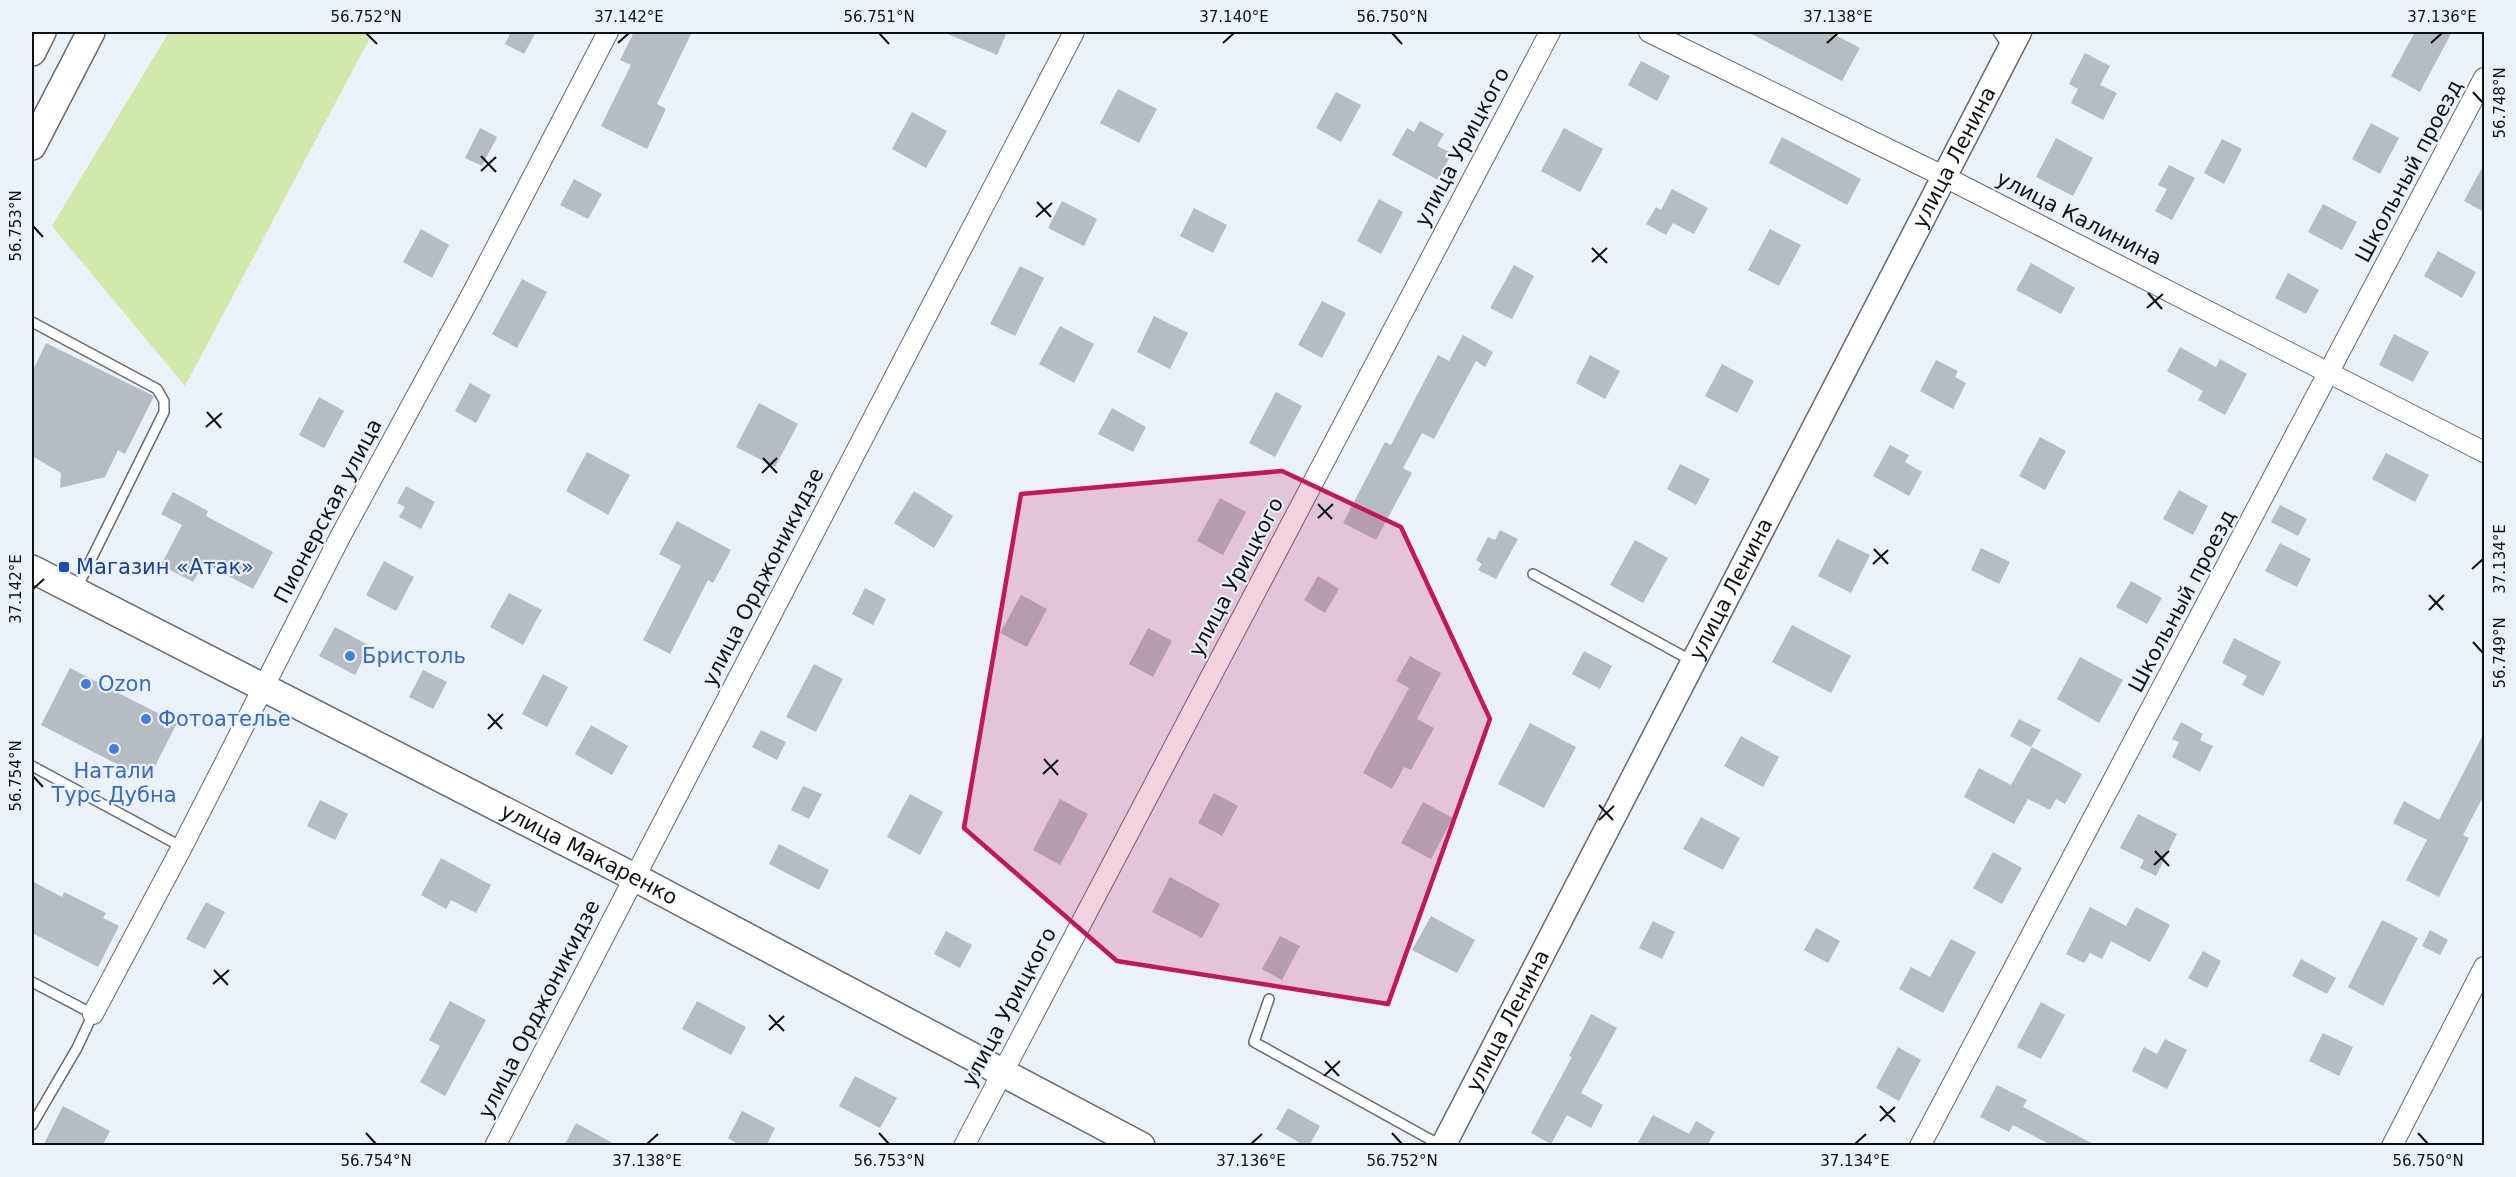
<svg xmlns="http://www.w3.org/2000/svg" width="2516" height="1177" font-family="'DejaVu Sans',sans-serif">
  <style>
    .green { fill: #d1e8a9 }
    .building { fill: #b5bdc3 }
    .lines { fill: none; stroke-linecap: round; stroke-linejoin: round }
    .service-casing { stroke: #646a70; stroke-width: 12 }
    .minor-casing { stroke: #646a70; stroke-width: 22 }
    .tertiary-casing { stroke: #646a70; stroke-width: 27 }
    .secondary-casing { stroke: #646a70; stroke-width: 30 }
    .service { stroke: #fff; stroke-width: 9 }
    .minor { stroke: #fff; stroke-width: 20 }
    .tertiary { stroke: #fff; stroke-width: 24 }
    .secondary { stroke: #fff; stroke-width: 27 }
    .marked { fill: #c2185b; fill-opacity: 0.2; stroke: #c2185b; stroke-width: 4.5; stroke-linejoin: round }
    .ticks { fill: none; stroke: #0e1113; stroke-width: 2 }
    .transit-dot { fill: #1a4fb4; stroke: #eaf1f8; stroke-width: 2 }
    .shop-dot { fill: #3f7fe0; stroke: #eaf1f8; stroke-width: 2 }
    .labels { text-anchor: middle; stroke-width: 4.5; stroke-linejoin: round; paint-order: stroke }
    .street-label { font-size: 21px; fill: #0e1113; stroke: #eaf1f8 }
    .transit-label { font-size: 21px; fill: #164399; stroke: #eaf1f8; text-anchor: start }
    .shop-label { font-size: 21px; fill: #366cbe; stroke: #eaf1f8; text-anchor: start }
    .neatline { fill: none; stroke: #0e1113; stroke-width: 2 }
    .ticks-label { font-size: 15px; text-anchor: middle; fill: #0e1113 }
  </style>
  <rect width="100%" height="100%" fill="#eaf1f8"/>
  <polygon class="green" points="169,32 373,32 185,386 52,226"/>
  <g class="building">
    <polygon points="511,32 536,32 524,54 505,44"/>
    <polygon points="634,32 692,32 657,104 666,109 647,149 601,126 631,65 620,60"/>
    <polygon points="943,32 1007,32 997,55"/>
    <polygon points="1748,32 1830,32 1860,48 1842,81"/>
    <polygon points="2415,32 2452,32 2420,92 2391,76"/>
    <polygon points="2085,53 2110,66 2100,85 2117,93 2103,120 2071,103 2078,89 2069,84"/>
    <polygon points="1641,61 1670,76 1657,101 1628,85"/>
    <polygon points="1118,89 1157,109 1139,143 1100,123"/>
    <polygon points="1336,92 1361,105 1341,142 1316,128"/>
    <polygon points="912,112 947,131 926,168 892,149"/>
    <polygon points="1420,121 1444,134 1437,146 1452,153 1438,180 1392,155 1407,128 1414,132"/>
    <polygon points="2371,123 2399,138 2380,174 2352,159"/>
    <polygon points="480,128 497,137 482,166 465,158"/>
    <polygon points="1564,128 1603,149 1580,192 1541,171"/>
    <polygon points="1782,137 1861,179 1847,205 1769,163"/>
    <polygon points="2056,138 2093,158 2073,196 2036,177"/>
    <polygon points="2222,139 2242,149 2224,184 2204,173"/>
    <polygon points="2484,164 2484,212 2464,201"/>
    <polygon points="2169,165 2195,178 2172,220 2155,211 2167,189 2158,185"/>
    <polygon points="574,179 602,194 588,219 560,205"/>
    <polygon points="1672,189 1708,208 1694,234 1673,223 1666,235 1646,224 1656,207 1661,210"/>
    <polygon points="1379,199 1403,212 1381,254 1357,241"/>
    <polygon points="1062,201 1097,219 1084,246 1048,228"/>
    <polygon points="2323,204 2357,222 2342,250 2308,232"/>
    <polygon points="1194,208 1227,225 1213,253 1180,236"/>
    <polygon points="421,229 449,245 432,278 403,262"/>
    <polygon points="1770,229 1801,245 1779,286 1748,270"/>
    <polygon points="2438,251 2476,272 2462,298 2424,276"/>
    <polygon points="2031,263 2075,288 2061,314 2016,290"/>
    <polygon points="1514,265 1534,276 1512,319 1490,308"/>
    <polygon points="1020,266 1044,278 1015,336 990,324"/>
    <polygon points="2288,273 2319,290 2306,314 2275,298"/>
    <polygon points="522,279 547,292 517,348 492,334"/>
    <polygon points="1322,301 1346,313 1322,358 1298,345"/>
    <polygon points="1154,316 1188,333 1170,369 1137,352"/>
    <polygon points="1060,326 1094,344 1074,383 1039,364"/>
    <polygon points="2394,334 2429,352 2413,382 2379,365"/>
    <polygon points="1463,335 1493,352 1485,367 1476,361 1434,439 1422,433 1403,468 1412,473 1376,540 1343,523 1385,442 1391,445 1438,355 1449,361"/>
    <polygon points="46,343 154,396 125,454 118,450 105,477 60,488 61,473 32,456 32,372"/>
    <polygon points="2180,347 2216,367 2220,359 2247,374 2225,415 2198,400 2203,391 2167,371"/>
    <polygon points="1590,355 1620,371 1605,399 1576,383"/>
    <polygon points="1936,360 1958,371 1955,377 1966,383 1953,409 1920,391"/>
    <polygon points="1722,364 1754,381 1737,413 1705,396"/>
    <polygon points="470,383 491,395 476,423 455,411"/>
    <polygon points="1276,392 1302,406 1275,457 1249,443"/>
    <polygon points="319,397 344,411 324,448 299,435"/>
    <polygon points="759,403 798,424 775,467 736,447"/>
    <polygon points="1112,408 1146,427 1133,452 1098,434"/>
    <polygon points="2040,437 2066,451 2045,490 2019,476"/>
    <polygon points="1890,445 1909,455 1905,462 1922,472 1909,496 1873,476"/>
    <polygon points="587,452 630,475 608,515 566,491"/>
    <polygon points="2386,453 2429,475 2415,502 2372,479"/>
    <polygon points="1680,464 1710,479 1696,505 1667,489"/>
    <polygon points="406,486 435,502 421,529 399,517 405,507 397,503"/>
    <polygon points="2179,490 2208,506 2193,535 2163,519"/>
    <polygon points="914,491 953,516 934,548 894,523"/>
    <polygon points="173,492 208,511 206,516 273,552 253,589 204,563 193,582 161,565 182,525 161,514"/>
    <polygon points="1220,498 1246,512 1223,555 1197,541"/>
    <polygon points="2280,505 2307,519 2298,536 2271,522"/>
    <polygon points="677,521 731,550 713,583 708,580 670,654 643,640 681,566 659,554"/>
    <polygon points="1500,530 1518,539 1496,579 1478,570 1482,564 1476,560 1488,537 1495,540"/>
    <polygon points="1837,539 1870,555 1851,593 1818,576"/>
    <polygon points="1635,540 1668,558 1643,603 1610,585"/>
    <polygon points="2280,543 2311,559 2297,587 2265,571"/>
    <polygon points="1981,548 2010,562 1999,584 1971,570"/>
    <polygon points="384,561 414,577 396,611 366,595"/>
    <polygon points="1318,576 1339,589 1325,613 1304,600"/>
    <polygon points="2131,581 2162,598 2147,624 2116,607"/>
    <polygon points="865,588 886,599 873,625 852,614"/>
    <polygon points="509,593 542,610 523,645 490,627"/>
    <polygon points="1021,595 1047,609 1027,647 1000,633"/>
    <polygon points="1792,625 1851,656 1831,693 1772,662"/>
    <polygon points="335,627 370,646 355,675 319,656"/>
    <polygon points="1148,628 1172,641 1153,677 1129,664"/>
    <polygon points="2234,638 2281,662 2263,696 2242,685 2247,676 2222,663"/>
    <polygon points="1584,651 1612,666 1600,689 1572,674"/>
    <polygon points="1410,656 1441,673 1417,719 1434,728 1411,770 1404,767 1392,789 1363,773 1409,688 1396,681"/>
    <polygon points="2080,657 2123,680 2099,723 2057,699"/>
    <polygon points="814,664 843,679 816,732 786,717"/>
    <polygon points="70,668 177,723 148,780 41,725"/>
    <polygon points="423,670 447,682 433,709 409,697"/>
    <polygon points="543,674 568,687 547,727 522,714"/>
    <polygon points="2019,719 2041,730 2031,747 2010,736"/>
    <polygon points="2181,722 2203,734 2200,740 2213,746 2200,772 2172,757 2179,742 2172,739"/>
    <polygon points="1530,723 1576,747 1544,808 1498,784"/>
    <polygon points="591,725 628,746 612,775 575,754"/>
    <polygon points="761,730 786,742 777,760 752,747"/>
    <polygon points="2484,733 2484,795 2463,835 2469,838 2439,897 2406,880 2427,840 2393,823 2404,801 2439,820"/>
    <polygon points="1741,736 1779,757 1763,787 1724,766"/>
    <polygon points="2032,747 2082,774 2065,804 2056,799 2050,810 2028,799 2014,824 1964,797 1979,768 2011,785"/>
    <polygon points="803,786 822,794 809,819 791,810"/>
    <polygon points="1214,793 1238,806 1222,836 1198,823"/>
    <polygon points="910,794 943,812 920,855 887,837"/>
    <polygon points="1060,799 1088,814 1060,865 1033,850"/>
    <polygon points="320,800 348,814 335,840 307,826"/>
    <polygon points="1423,802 1453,818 1431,859 1401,843"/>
    <polygon points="2138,814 2177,834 2156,876 2140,868 2144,860 2120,848"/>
    <polygon points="1701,817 1740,838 1723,870 1683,849"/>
    <polygon points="779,844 829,870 819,890 769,864"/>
    <polygon points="1993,852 2022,868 2002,904 1973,888"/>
    <polygon points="441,858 491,885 476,913 451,900 446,909 421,895"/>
    <polygon points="1170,877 1220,904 1202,938 1152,912"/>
    <polygon points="32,881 62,897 64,892 106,913 103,918 119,926 98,967 32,933"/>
    <polygon points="206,902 225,912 205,949 186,939"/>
    <polygon points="2090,907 2126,926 2136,907 2170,925 2150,962 2111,941 2102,959 2090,953 2084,963 2066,954"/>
    <polygon points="1431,916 1475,940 1457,973 1412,950"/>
    <polygon points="2382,920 2418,938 2383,1006 2348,987"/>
    <polygon points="1653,921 1675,932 1662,959 1639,948"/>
    <polygon points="1816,928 1840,941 1828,963 1804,950"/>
    <polygon points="2430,930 2448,940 2440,955 2422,946"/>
    <polygon points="946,931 972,945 960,968 934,954"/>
    <polygon points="1280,936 1300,946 1282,980 1262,969"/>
    <polygon points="1951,939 1976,952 1943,1013 1899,989 1911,967 1930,977"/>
    <polygon points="2203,951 2221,961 2207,988 2188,978"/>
    <polygon points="2301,959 2336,978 2327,994 2292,976"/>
    <polygon points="450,1001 486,1020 445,1096 420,1082 440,1046 429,1040"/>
    <polygon points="697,1001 746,1027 731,1055 682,1029"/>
    <polygon points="2041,1002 2065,1015 2041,1059 2017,1047"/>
    <polygon points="1591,1014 1617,1028 1581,1093 1603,1105 1591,1128 1567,1115 1551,1144 1531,1133 1572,1057 1569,1056"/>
    <polygon points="2323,1033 2353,1047 2339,1076 2309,1061"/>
    <polygon points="2165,1039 2187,1050 2167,1089 2132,1071 2144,1047 2157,1054"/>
    <polygon points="1898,1047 1921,1060 1899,1101 1876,1088"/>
    <polygon points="855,1076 897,1098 880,1128 839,1106"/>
    <polygon points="1997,1085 2027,1100 2023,1107 2097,1146 2053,1146 2013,1125 2009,1132 1980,1117"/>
    <polygon points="63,1106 110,1131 102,1146 43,1146"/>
    <polygon points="1288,1108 1320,1126 1309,1146 1305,1146 1276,1129"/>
    <polygon points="742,1111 775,1128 766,1146 741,1146 728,1138"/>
    <polygon points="1653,1115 1689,1134 1696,1121 1715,1132 1708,1144 1710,1146 1636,1146"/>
    <polygon points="576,1123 618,1146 564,1146"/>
  </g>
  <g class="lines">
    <g class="service-casing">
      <g id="service">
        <polyline points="1998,32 2008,47"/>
        <polyline points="32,322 157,389 164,401 164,412 77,588"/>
        <polyline points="1533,574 1694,662"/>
        <polyline points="32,766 182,847"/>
        <polyline points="32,982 93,1014 77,1048 32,1125"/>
        <polyline points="1269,999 1254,1042 1442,1146"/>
      </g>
    </g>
    <g class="minor-casing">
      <g id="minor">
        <polyline points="1649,32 1945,177 2484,452"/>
        <polyline points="93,1014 182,847 339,539 473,292 608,32"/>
        <polyline points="495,1146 1074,32"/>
        <polyline points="964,1146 1550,32"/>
        <polyline points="1920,1146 2484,78"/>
        <polyline points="2392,1146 2484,967"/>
      </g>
    </g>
    <g class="tertiary-casing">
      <g id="tertiary">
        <path id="s1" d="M1443,1146L2019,32"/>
      </g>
    </g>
    <g class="secondary-casing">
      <g id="secondary">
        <polyline points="32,52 42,32"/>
        <polyline points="32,146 91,32"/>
        <path id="s2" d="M32,569L634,877L1141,1146"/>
      </g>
    </g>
    <use href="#service" class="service"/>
    <use href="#minor" class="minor"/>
    <use href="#tertiary" class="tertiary"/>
    <use href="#secondary" class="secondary"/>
  </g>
  <path class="marked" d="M1282,471L1401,527L1490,719L1388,1004L1117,961L964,828L1021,494Z"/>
  <path class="ticks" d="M366,33L377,44M879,33L889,44M1392,33L1402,44M618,43L629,33M1223,43L1234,33M1827,43L1838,33M2431,43L2442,33M2473,92L2483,103M481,156L496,172M481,171L496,157M1037,202L1051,217M1036,217L1052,203M33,226L43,237M1592,248L1607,263M1592,262L1607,248M2148,293L2162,309M2147,308L2163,294M207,412L221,428M206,427L222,413M763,458L777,473M762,473L777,458M1318,504L1332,519M1318,518L1333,504M1874,549L1888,564M1873,564L1888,550M2472,569L2483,559M33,589L44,579M2429,595L2443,610M2429,610L2444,595M2473,642L2483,653M488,714L502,729M488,729L503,714M1044,759L1058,775M1043,774L1058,760M33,776L43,787M1599,805L1613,820M1599,820L1614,806M2155,851L2169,866M2154,865L2169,851M214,970L228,985M213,984L229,970M769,1015L784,1031M769,1030L784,1016M1325,1061L1339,1076M1324,1076L1340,1061M1880,1106L1895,1122M1880,1121L1895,1107M366,1133L376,1144M879,1133L889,1144M1392,1133L1402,1144M2418,1133L2428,1144M647,1144L658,1134M1251,1144L1262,1134M1855,1144L1866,1134"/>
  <rect class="transit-dot" x="58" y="561" width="12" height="12" rx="3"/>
  <g class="shop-dot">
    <circle cx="350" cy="656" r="6"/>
    <circle cx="86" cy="684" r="6"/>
    <circle cx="146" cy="719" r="6"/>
    <circle cx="114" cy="749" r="6"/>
  </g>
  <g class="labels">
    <g class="street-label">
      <text transform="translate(1462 147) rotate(-62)" y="7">улица Урицкого</text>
      <text dy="7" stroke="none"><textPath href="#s1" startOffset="1113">улица Ленина</textPath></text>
      <text transform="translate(2409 171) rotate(-62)" y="7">Школьный проезд</text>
      <text transform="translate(2079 218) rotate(27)" y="7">улица Калинина</text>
      <text transform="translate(328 511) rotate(-62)" y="7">Пионерская улица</text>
      <text transform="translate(763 577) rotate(-63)" y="7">улица Орджоникидзе</text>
      <text transform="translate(1236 577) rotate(-62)" y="7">улица Урицкого</text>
      <text dy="7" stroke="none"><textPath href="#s1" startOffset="627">улица Ленина</textPath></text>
      <text transform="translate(2182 601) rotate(-62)" y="7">Школьный проезд</text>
      <text dy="7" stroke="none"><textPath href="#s2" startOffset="626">улица Макаренко</textPath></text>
      <text transform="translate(1009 1007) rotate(-62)" y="7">улица Урицкого</text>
      <text transform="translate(539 1009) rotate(-63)" y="7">улица Орджоникидзе</text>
      <text dy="7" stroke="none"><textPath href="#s1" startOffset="141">улица Ленина</textPath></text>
    </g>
    <g class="transit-label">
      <text x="76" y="574">Магазин «Атак»</text>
    </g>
    <g class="shop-label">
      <text x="362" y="663">Бристоль</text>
      <text x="98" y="691">Ozon</text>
      <text x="158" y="726">Фотоателье</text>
      <text x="114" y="778" text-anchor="middle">Натали<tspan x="114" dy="24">Турс Дубна</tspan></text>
    </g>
  </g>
  <rect width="2516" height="1177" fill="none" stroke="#eaf1f8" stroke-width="66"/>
  <rect x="33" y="33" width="2450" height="1111" class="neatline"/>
  <g class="ticks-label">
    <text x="366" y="22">56.752°N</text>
    <text x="629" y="22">37.142°E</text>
    <text x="879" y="22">56.751°N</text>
    <text x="1234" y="22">37.140°E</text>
    <text x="1392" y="22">56.750°N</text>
    <text x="1838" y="22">37.138°E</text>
    <text x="2442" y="22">37.136°E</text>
    <text transform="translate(2500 103) rotate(-90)" y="5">56.748°N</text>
    <text transform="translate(16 226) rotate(-90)" y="5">56.753°N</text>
    <text transform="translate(2500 559) rotate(-90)" y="5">37.134°E</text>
    <text transform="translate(16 589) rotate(-90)" y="5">37.142°E</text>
    <text transform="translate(2500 653) rotate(-90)" y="5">56.749°N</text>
    <text transform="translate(16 776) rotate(-90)" y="5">56.754°N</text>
    <text x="376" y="1166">56.754°N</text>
    <text x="647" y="1166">37.138°E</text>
    <text x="889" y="1166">56.753°N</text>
    <text x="1251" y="1166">37.136°E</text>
    <text x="1402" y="1166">56.752°N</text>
    <text x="1855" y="1166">37.134°E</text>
    <text x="2428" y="1166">56.750°N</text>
  </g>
</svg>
